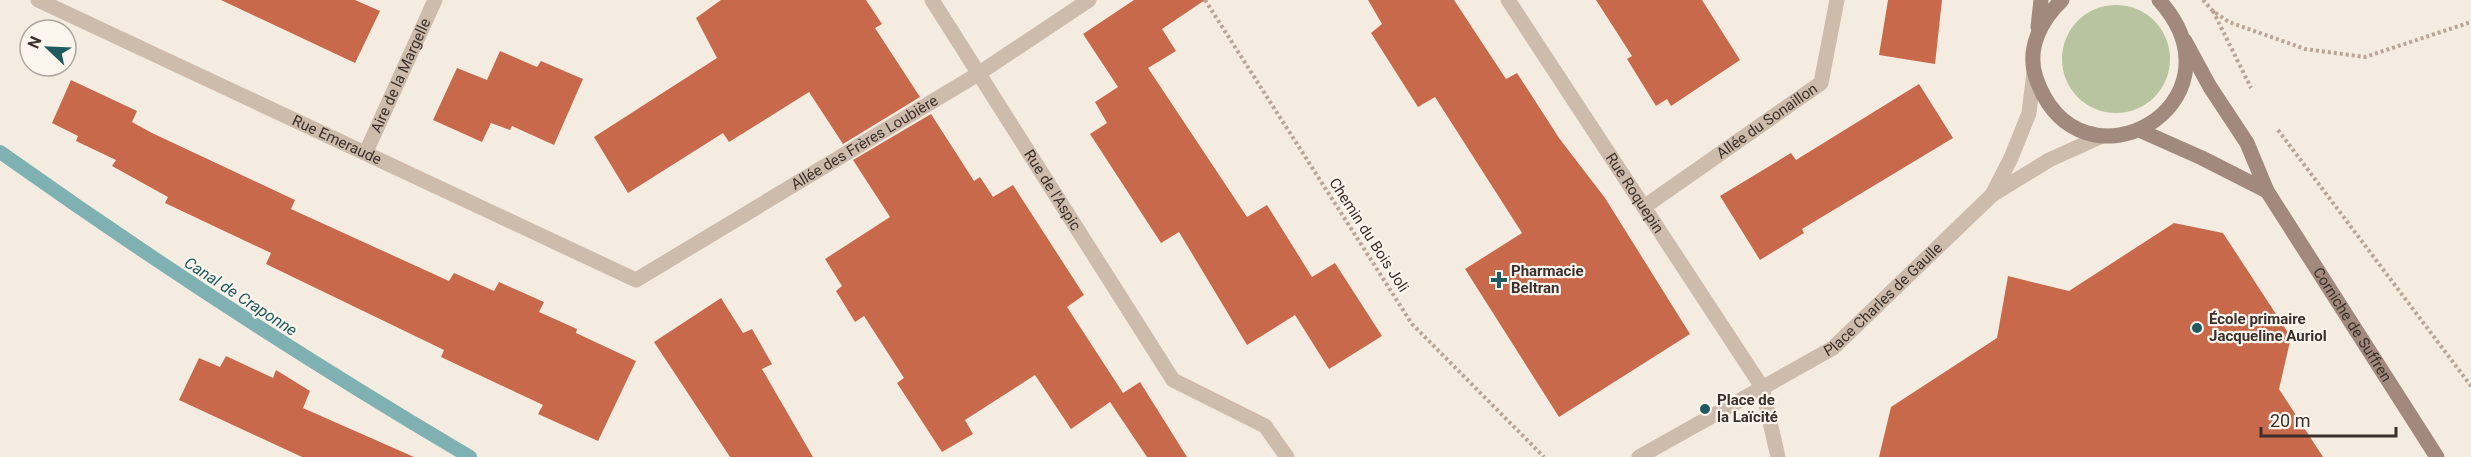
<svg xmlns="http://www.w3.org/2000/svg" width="2471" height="457" font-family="Roboto,sans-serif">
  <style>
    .green { fill: #b8c4a0 }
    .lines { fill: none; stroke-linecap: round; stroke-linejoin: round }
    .stream { stroke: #7fb0b2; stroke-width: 14 }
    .building { fill: #c8694b }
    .path { stroke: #b9a596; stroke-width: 4; stroke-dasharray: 3 3; stroke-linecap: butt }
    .minor { stroke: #cdbbac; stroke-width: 15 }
    .secondary { stroke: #a18a7d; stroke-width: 15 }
    .poi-dot { fill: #1f5a5e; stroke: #fbf5ee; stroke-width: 2 }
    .labels { text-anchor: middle; stroke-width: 4.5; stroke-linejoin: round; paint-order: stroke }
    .street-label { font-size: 15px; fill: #3b302b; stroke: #fbf5ee }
    .poi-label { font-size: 15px; font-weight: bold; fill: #3b302b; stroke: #fbf5ee; text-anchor: start }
    .water-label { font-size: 16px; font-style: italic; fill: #1f5a5e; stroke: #fbf5ee }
  </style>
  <rect width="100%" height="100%" fill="#f4ebe1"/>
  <circle class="green" cx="2116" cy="59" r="54"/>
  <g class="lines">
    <path class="stream" d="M0,152C152,260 309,362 470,457"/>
  </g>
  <g class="building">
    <polygon points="221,0 355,0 380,11 355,63"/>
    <polygon points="721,0 866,0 882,24 875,28 920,97 843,144 809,92 729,142 723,133 628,193 594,137 717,58 696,18"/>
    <polygon points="1134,0 1205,0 1162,29 1176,51 1148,68 1247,217 1267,205 1312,277 1335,263 1382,336 1329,369 1295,315 1247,345 1179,232 1161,243 1090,134 1107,123 1095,102 1118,87 1083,34"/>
    <polygon points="1368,0 1454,0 1506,79 1517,73 1559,138 1605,198 1690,334 1559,417 1465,269 1522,233 1435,97 1418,107 1371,33 1382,24"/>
    <polygon points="1596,0 1702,0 1740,60 1671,106 1667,99 1656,106 1627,59 1632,56"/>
    <polygon points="1888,0 1942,0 1935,64 1879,55"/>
    <polygon points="500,51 537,67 541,61 583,79 554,145 512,126 510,130 491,123 482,142 433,120 457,68 487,80"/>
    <polygon points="71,80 137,111 132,122 152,133 295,200 291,209 449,281 454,273 494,291 499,282 544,302 539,312 577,329 576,333 636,361 598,441 538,414 543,405 441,357 444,350 266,264 271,253 165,203 168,197 112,166 116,160 76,141 78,136 52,123"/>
    <polygon points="1919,84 1953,138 1802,229 1804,233 1760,260 1720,196 1791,153 1796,160"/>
    <polygon points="931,114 974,181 980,177 993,197 1013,185 1084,295 1067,307 1123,393 1140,382 1187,457 1147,457 1110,402 1071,429 1035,375 965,420 973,434 942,452 897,383 904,378 864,316 855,322 836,291 842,286 825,259 890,217 853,160"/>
    <polygon points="2174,223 2223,233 2291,337 2279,389 2323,457 1879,457 1891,407 1997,338 2008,276 2069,291"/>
    <polygon points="721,298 743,333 752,329 772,364 762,369 813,457 730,457 654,342"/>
    <polygon points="226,356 273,378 276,370 310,391 303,408 414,457 302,457 179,400 199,358 220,367"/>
  </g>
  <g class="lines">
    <g class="path">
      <polyline points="1205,0 1412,324 1544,457"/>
      <polyline points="2203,0 2213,11 2229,22 2305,49 2365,57 2471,22"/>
      <polyline points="2213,11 2251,88"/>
      <polyline points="2278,130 2471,386"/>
    </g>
    <g class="minor">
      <path id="s1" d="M38,0L636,280L978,74L1089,0"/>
      <path id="s2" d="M932,0L1173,380L1265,426L1287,457"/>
      <path id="s3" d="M1508,0L1762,387L1778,457"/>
      <path id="s4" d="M366,152L435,0"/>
      <polyline points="1992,195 2011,158 2029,113 2034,72"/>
      <path id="s5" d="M1644,207L1821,83L1837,0"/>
      <path id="s6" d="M1639,457L1833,348L1992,195L2049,160L2100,137"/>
    </g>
    <g class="secondary">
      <path d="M2062,0C2041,20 2026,49 2036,78C2079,202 2252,104 2159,0"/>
      <polyline points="2038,27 2041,0"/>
      <path id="s7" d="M2185,41L2210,87L2247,143L2267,191L2437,457"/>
      <polyline points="2139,130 2202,158 2267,191"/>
    </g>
  </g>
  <g class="poi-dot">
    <path d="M1496 271h6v6h6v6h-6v6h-6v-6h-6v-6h6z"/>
    <circle cx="2197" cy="328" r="6"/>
    <circle cx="1705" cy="409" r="6"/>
  </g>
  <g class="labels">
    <g class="street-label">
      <text dy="5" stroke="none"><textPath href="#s4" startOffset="84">Aire de la Margelle</textPath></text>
      <text dy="5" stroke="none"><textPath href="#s5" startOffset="150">Allée du Sonaillon</textPath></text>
      <text dy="5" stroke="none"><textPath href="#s1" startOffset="330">Rue Emeraude</textPath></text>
      <text dy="5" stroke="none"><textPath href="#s1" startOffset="927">Allée des Frères Loubière</textPath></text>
      <text dy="5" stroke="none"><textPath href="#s2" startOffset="225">Rue de l'Aspic</textPath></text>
      <text dy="5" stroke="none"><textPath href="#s3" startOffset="231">Rue Roquepin</textPath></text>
      <text transform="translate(1369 235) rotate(57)" y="5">Chemin du Bois Joli</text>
      <text dy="5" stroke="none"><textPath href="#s6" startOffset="292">Place Charles de Gaulle</textPath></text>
      <text dy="5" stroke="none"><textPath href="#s7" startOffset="330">Corniche de Suffren</textPath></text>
    </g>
    <g class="poi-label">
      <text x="1511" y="276">Pharmacie<tspan x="1511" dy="17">Beltran</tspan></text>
      <text x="2209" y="324">École primaire<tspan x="2209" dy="17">Jacqueline Auriol</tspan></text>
      <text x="1717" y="405">Place de<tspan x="1717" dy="17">la Laïcité</tspan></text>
    </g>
    <g class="water-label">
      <text transform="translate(241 296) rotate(33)" y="6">Canal de Craponne</text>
    </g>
  </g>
  <g transform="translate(48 48) rotate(293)"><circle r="28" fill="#fbf5ee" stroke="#aea6a0" stroke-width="1.5"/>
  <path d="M0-4.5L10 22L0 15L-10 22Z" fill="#1f5a5e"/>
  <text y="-9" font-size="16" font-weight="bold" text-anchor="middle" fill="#3b302b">N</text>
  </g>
  <path d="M2261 427v9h135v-9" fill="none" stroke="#3b302b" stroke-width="3"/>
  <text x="2270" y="427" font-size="18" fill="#3b302b" stroke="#fbf5ee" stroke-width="4.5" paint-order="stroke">20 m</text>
</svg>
